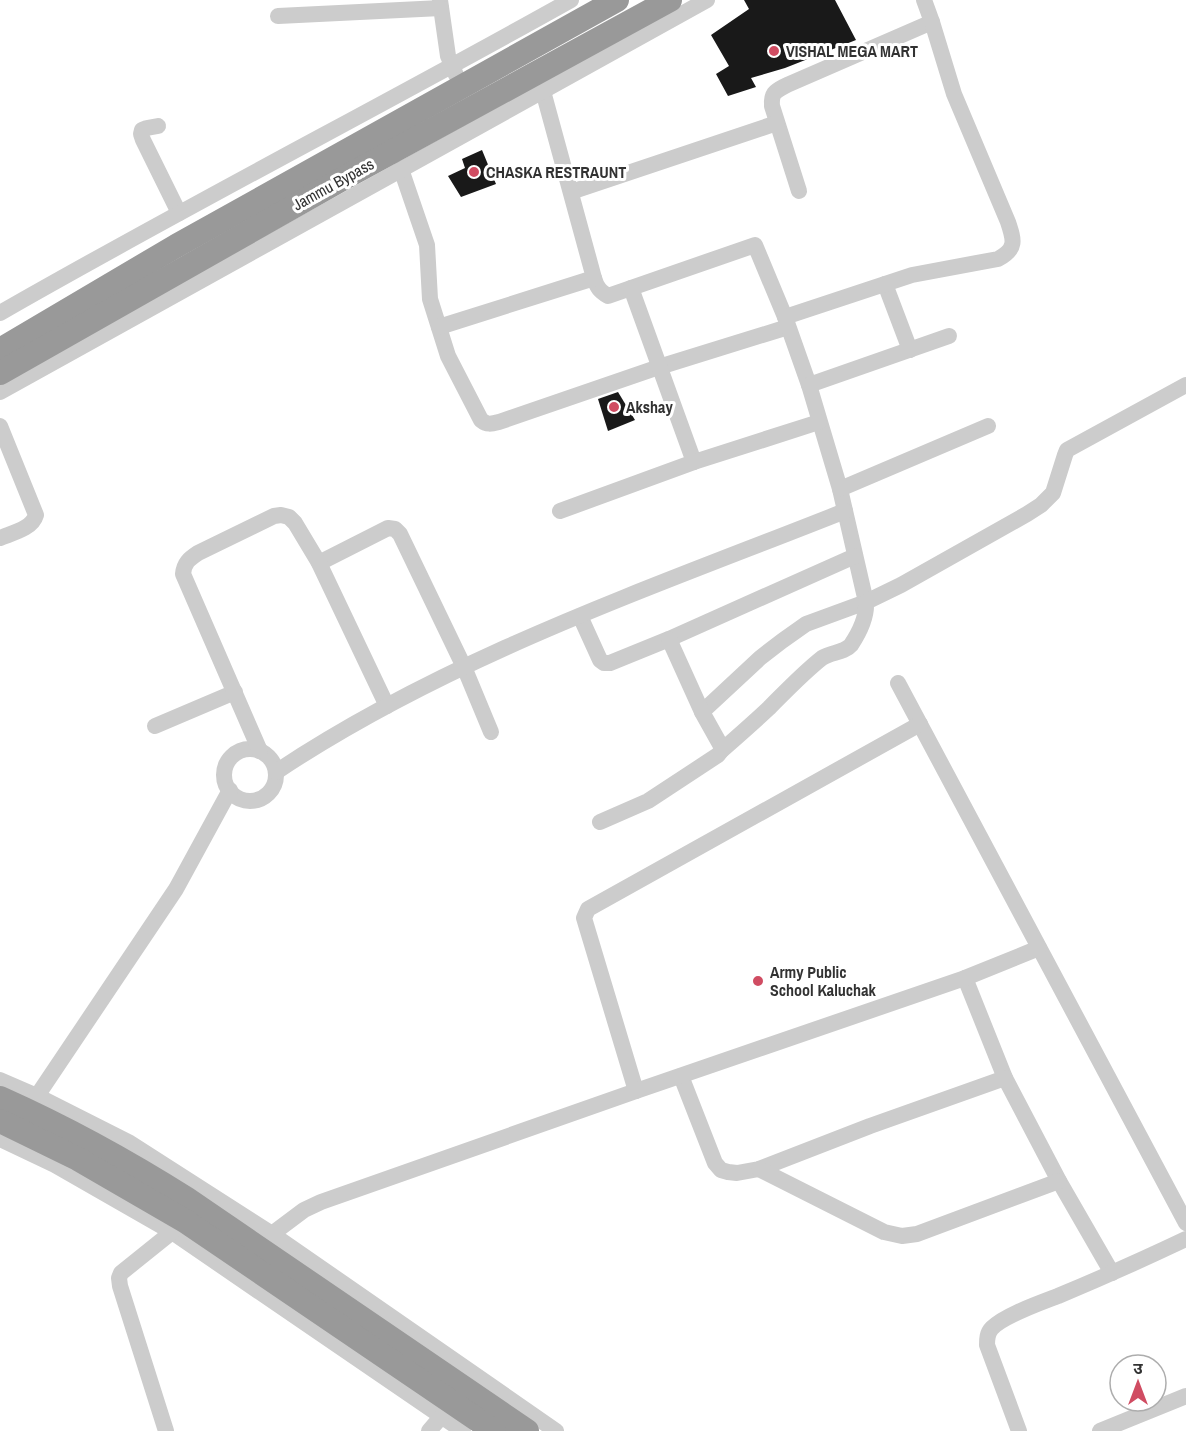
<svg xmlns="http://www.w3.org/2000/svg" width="1186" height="1431" font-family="'Archivo Narrow','Noto Sans Devanagari',sans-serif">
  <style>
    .building { fill: #191919 }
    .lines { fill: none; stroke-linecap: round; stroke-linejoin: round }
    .minor { stroke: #ccc; stroke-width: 16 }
    .highway { stroke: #999; stroke-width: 24 }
    .poi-dot { fill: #d04c62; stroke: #fff; stroke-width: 2 }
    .labels { text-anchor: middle; stroke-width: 6; stroke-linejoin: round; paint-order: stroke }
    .poi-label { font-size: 16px; font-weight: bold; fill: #323232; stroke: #fff; text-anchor: start }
    .street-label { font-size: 16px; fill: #323232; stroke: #fff }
  </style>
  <rect width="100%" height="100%" fill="#fff"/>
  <g class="building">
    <polygon points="744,0 835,0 856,40 785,68 751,78 756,87 728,96 716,74 729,66 711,35 749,9"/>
    <polygon points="482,150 496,184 461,197 448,176 465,168 462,159"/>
    <polygon points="618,392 635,420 608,431 598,399"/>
  </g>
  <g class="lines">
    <g class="minor">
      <polyline points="440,0 448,56 456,75"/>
      <polyline points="278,16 441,8"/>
      <polyline points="158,126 147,128 142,130 141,134 143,140 179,213"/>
      <path d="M401,169L427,245L430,299L448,356L481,420C487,425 491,424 499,422L659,367L788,327"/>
      <path d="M799,191L772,106C771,92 776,91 787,85L932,22"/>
      <polyline points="571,192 777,123"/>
      <path d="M594,278C597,288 600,291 608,296L755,245L785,317L809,385L840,489L866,602L806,624L782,641L760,658L702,712"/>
      <polyline points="885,284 910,350"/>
      <polyline points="631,288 694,462"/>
      <path d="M0,313C188,205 382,106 571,0"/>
      <path d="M785,317L912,275L998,259C1017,249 1014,240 1008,222L954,94L932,22L924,0"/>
      <polyline points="439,327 594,278 543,91"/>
      <polyline points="809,385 949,336"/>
      <polyline points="0,392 707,0"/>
      <path d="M0,426L36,515C32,529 12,533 0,538"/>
      <polyline points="840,489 988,426"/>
      <polyline points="560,511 694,462 819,422"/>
      <polyline points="319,563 388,528 395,529 400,534 464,667 491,732"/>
      <polyline points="580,616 600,660 604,663 610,663 669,639 855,556"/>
      <polyline points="898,683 1186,1223"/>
      <polyline points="155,726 235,692"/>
      <circle cx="250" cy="775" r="26"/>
      <path d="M260,751L183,574C184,563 189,559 198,553L274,516L281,515L289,517L295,523L319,563L387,706"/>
      <path d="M721,751C737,737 753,723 769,708C786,691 803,673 822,658C831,652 844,653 851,645C859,633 867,616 866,602L901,585L1027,514L1041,505L1053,493L1065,455L1067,450L1186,385"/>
      <path d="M276,772C450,656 651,588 845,511"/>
      <polyline points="600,822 648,801 718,755 721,751 721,746 702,712 669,639"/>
      <polyline points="965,978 1005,1078 1059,1181 1112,1273"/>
      <polyline points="681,1076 715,1163 721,1170 728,1172 737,1173 759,1169 870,1126 1005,1078"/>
      <polyline points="0,1080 37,1096 130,1143 272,1234 556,1431"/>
      <polyline points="636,1091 584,918 588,909 920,724"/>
      <polyline points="37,1096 176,889 230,790"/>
      <polyline points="0,1139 55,1165 172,1232 463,1431"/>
      <polyline points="759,1169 884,1232 902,1236 917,1234 1059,1181"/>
      <polyline points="272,1234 304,1210 321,1202 636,1091 965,978 1039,948"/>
      <polyline points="166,1431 120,1286 119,1278 121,1273 172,1232"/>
      <polyline points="429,1431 441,1417"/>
      <path d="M1019,1431L987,1345C987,1339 987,1333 992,1328C1005,1315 1040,1303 1058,1296C1101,1278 1144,1259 1186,1239"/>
      <polyline points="1100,1431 1186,1396"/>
    </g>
    <g class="highway">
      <polyline points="0,350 176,246 617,0"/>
      <polyline points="0,373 344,178 670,0"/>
      <path d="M0,1098C65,1127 127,1161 187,1199L527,1431"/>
      <polyline points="0,1121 78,1159 185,1221 494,1431"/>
    </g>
  </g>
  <g class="poi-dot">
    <circle cx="774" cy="51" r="6"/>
    <circle cx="474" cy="172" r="6"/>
    <circle cx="614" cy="407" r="6"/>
    <circle cx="758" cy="981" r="6"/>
  </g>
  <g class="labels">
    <g class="poi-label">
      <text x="786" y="57">VISHAL MEGA MART</text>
      <text x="486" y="178">CHASKA RESTRAUNT</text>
      <text x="626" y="413">Akshay</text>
      <text x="770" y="978">Army Public<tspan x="770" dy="18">School Kaluchak</tspan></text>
    </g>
    <g class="street-label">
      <text transform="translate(333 184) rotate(-29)" y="6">Jammu Bypass</text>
    </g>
  </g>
  <g transform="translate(1138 1383)"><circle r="28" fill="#ffffff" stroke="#adadad" stroke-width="1.5"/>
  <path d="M0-4.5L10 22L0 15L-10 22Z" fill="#d04c62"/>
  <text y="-9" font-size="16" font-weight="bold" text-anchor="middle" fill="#323232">उ</text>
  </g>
</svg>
